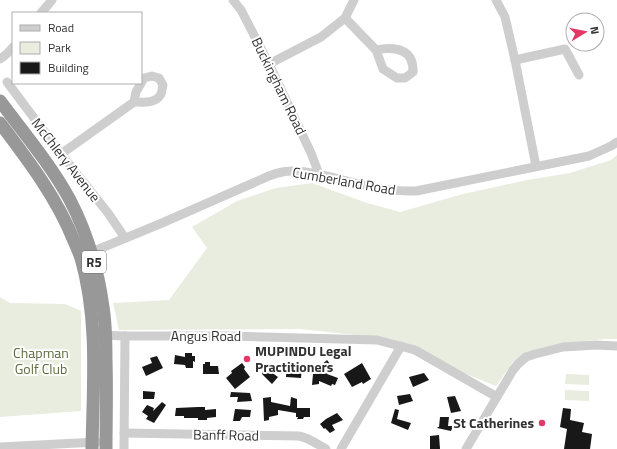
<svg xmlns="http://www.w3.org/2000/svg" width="617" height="449" font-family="'Titillium Web',sans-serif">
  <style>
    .green { fill: #e9eddf }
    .building { fill: #181818 }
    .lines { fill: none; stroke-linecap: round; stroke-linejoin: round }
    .minor { stroke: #cecece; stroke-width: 9 }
    .highway { stroke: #989898; stroke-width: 13 }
    .poi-dot { fill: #e23967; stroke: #fff; stroke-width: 1.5 }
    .labels { text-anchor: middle; stroke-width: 4; stroke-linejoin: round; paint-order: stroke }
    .shield { fill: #fff; stroke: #6f6f6f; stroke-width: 1 }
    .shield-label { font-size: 13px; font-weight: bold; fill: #313131 }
    .street-label { font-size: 14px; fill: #313131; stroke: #fff }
    .poi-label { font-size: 14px; font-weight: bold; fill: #313131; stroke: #fff; text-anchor: start }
    .park-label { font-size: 14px; fill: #5d6c3e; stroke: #fff }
  </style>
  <rect width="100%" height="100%" fill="#fff"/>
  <g class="green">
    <polygon points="617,155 617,339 604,339 559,344 529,351 513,362 496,386 374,337 300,329 119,330 113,303 169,300 207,248 192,227 237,201 276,188 312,183 367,203 400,212 463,194 527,180 570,173 611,160"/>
    <polygon points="0,297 10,303 65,304 81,311 81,411 0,417"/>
    <polygon points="566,374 589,375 589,385 565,384"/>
    <polygon points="565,390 589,391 589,401 565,400"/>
  </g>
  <g class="building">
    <polygon points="185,353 192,353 192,356 195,356 195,362 193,361 193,368 186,368 185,365 174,364 175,355 185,357"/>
    <polygon points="157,356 163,368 146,376 142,367 152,363 150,358"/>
    <polygon points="327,360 334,369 327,374 338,378 335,385 332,384 331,386 319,381 319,384 312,385 313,374 323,373 319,367"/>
    <polygon points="205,362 210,362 210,366 218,366 219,374 203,374 203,364 205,364"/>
    <polygon points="287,362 302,366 301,378 286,377"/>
    <polygon points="242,363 245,367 244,369 250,377 235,389 226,378 232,373 231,371"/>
    <polygon points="362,363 371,379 363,384 362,382 352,387 344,374"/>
    <polygon points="269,367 273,370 271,372 278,377 272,384 262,374 262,371 266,368 267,369"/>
    <polygon points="424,373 429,380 413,387 409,377"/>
    <polygon points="143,391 155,392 154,399 143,399"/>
    <polygon points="231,392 250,393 252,401 237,402 238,397 230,397"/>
    <polygon points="410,394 413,401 399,405 397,396"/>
    <polygon points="455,396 461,411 451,413 447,397"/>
    <polygon points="271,397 271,402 290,406 291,397 297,399 297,408 310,408 310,417 304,417 303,419 297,419 298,417 296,417 296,413 278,410 278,415 269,417 269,420 264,421 263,398"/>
    <polygon points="162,402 166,405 154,423 146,419 148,416 142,412 147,405 154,408 153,411"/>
    <polygon points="198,407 205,407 205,410 216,409 216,417 207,418 207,420 198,420 198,418 184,418 184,416 175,416 176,408"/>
    <polygon points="563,408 571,409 570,420 584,423 582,432 592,434 590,449 564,449 567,429 560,427"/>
    <polygon points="235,409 251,410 250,417 242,417 240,421 233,421"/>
    <polygon points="395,409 399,410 397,419 411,423 408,430 391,423"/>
    <polygon points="337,413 343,420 332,425 335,430 330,433 325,428 324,429 320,424 326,419"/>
    <polygon points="440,417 449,417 448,426 453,426 451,431 437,428 438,427 439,427"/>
    <polygon points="439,435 440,449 430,449 430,436"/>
  </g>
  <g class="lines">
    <g class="minor">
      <polyline points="233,0 241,10 269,64 311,153 319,174"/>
      <polyline points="496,0 505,17 515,60 536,166"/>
      <polyline points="41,13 52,0"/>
      <path d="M345,18L376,50L383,69L397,78H405L413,72C414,49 395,46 376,50"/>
      <path d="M0,59C5,56 9,52 13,47"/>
      <polyline points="515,60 565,49 579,75"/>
      <polyline points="269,64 321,37 345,18 354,0"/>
      <polyline points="7,82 61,154 108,213 125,238"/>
      <path d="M61,154L134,102L136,92L144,78L152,76L159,78L163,85C162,88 162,92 161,94C156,104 143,102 134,102"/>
      <path d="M87,254L162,223L260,180C270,175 281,171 292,171C309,171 327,176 343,180C367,186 391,192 416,191L589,156L611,146L617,142"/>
      <polyline points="100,335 125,336 230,336 377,340 415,350 497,397"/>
      <path d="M124,433L299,436C309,438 317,444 326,449"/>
      <polyline points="0,447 97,442"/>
      <polyline points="124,449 125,336"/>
      <polyline points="341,449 401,346"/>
      <polyline points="466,449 513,370 518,364 526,357 535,354 563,347 596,345 617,346"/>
    </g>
    <g class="highway">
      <path d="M0,101C24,133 51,165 70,200C87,233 98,270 103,307C106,325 106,343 106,361C107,390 106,420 106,449"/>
      <path d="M0,123C28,160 57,198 74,241C77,247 79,253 81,258C99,321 93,385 92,449"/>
    </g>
  </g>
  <g class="poi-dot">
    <circle cx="247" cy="359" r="4"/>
    <circle cx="542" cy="423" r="4"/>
  </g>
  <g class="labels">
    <rect class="shield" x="82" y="251" width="24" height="22" rx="3"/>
    <g class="shield-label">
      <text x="94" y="267">R5</text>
    </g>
    <g class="street-label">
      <text transform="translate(279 86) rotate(64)" y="5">Buckingham Road</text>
      <text transform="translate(66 160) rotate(52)" y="5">McChlery Avenue</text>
      <text transform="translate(344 181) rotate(10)" y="5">Cumberland Road</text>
      <text x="206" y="341">Angus Road</text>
      <text transform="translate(226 435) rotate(1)" y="5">Banff Road</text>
    </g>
    <g class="poi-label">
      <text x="255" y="356">MUPINDU Legal<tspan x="255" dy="16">Practitioners</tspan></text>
      <text x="534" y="428" text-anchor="end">St Catherines</text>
    </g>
    <g class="park-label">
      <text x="41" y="358">Chapman<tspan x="41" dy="16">Golf Club</tspan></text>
    </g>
  </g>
  <rect x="12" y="12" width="130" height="72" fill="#ffffff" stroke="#adadad"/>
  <rect x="20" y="25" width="20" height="6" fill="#cecece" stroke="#adadad"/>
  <text x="48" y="32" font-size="12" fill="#313131">Road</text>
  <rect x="20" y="42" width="20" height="12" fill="#e9eddf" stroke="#adadad"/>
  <text x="48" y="52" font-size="12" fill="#313131">Park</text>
  <rect x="20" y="62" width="20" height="12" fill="#181818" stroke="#adadad"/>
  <text x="48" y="72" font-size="12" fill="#313131">Building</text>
  <g transform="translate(585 32) rotate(80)"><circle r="19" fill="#ffffff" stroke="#adadad"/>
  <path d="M0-3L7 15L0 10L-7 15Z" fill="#e23967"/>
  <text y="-6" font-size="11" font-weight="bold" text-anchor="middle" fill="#313131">N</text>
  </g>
</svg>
